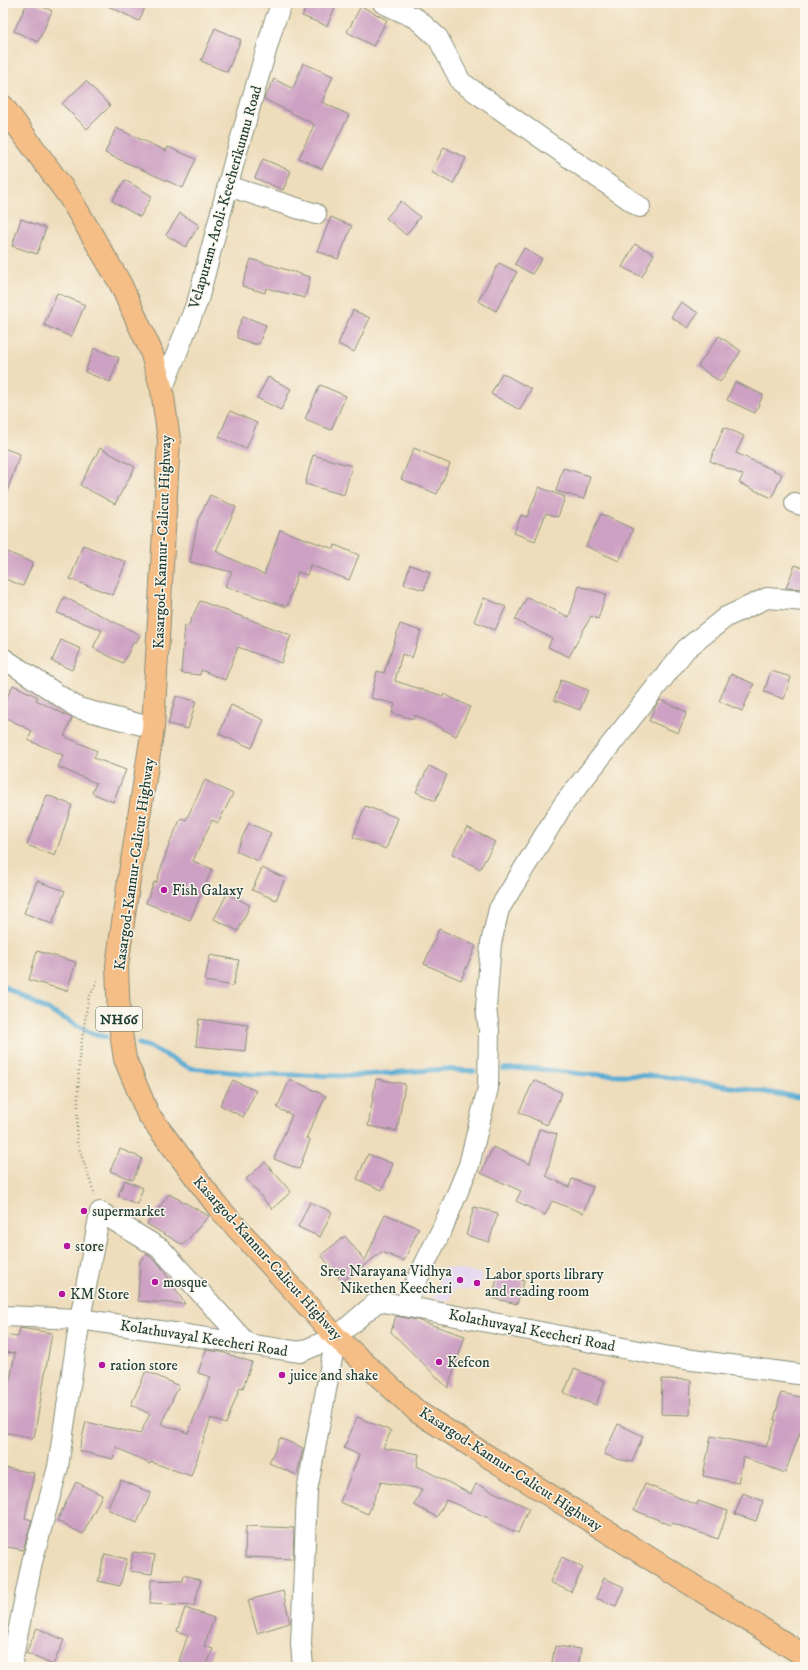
<svg xmlns="http://www.w3.org/2000/svg" width="808" height="1670" font-family="'IM FELL DW Pica',serif">
  <style>
    .built { fill: #e2d4f3 }
    .lines { fill: none; stroke-linecap: round; stroke-linejoin: round }
    .stream { stroke: #57aad3; stroke-width: 5 }
    .building { fill: #cda1c3 }
    .minor-casing { stroke: #868d78; stroke-width: 22 }
    .highway-casing { stroke: #868d78; stroke-width: 24 }
    .path { stroke: #868d78; stroke-width: 2.5; stroke-dasharray: 1 3; stroke-linecap: butt }
    .minor { stroke: #fff; stroke-width: 20 }
    .highway { stroke: #f6be87; stroke-width: 22 }
    .poi-dot { fill: #b5179e; stroke: #fbf7ec; stroke-width: 1.5 }
    .labels { text-anchor: middle; stroke-width: 3; stroke-linejoin: round; paint-order: stroke }
    .shield { fill: #fbf7ec; stroke: #61756b; stroke-width: 1 }
    .shield-label { font-size: 14px; font-weight: bold; fill: #1f3d34 }
    .street-label { font-size: 15px; fill: #1f3d34; stroke: #fbf7ec }
    .poi-label { font-size: 15px; fill: #1f3d34; stroke: #fbf7ec; text-anchor: start }
  </style>
  <rect width="100%" height="100%" fill="#fbf7ec"/>
  <filter id="ink" filterUnits="userSpaceOnUse"><feTurbulence type="fractalNoise" baseFrequency=".025" numOctaves="2"/><feDisplacementMap in="SourceGraphic" scale="8" xChannelSelector="R" yChannelSelector="G"/><feConvolveMatrix kernelMatrix="1 2 1 2 8 2 1 2 1" color-interpolation-filters="sRGB"/></filter>
  <filter id="wash" filterUnits="userSpaceOnUse"><feTurbulence type="fractalNoise" baseFrequency=".012" numOctaves="4" result="noise"/><feDisplacementMap in="SourceGraphic" scale="16" xChannelSelector="R" yChannelSelector="G"/><feGaussianBlur stdDeviation="0.9" result="paint"/><feColorMatrix in="noise" values="0 0 0 0 0 0 0 0 0 0 0 0 0 0 0 0 0 1.4 0 .05"/><feComposite in="paint" operator="in"/></filter>
  <g filter="url(#wash)">
    <rect width="100%" height="100%" fill="#edb"/>
    <polygon class="built" points="444,1267 482,1274 480,1290 455,1289 449,1300 433,1299"/>
    <g class="lines">
      <g class="stream">
        <polyline points="3,986 91,1033 106,1037"/>
        <polyline points="139,1044 150,1047 190,1068 252,1074 348,1076 445,1069 474,1071"/>
        <polyline points="503,1069 531,1068 583,1074 659,1076 805,1098"/>
      </g>
    </g>
    <g id="blocks">
      <g class="building">
        <polygon points="27,3 34,3 52,11 38,42 14,31"/>
        <polygon points="102,3 147,3 139,21"/>
        <polygon points="308,3 337,3 327,26 302,16"/>
        <polygon points="361,6 387,20 373,46 347,32"/>
        <polygon points="215,28 241,40 227,72 201,61"/>
        <polygon points="303,63 333,76 322,102 349,115 322,169 299,158 314,125 312,123 264,99 274,79 293,89"/>
        <polygon points="86,81 110,106 87,129 62,104"/>
        <polygon points="116,128 166,151 168,147 196,159 183,188 105,153"/>
        <polygon points="444,147 466,158 453,184 431,172"/>
        <polygon points="263,159 291,171 283,190 255,178"/>
        <polygon points="125,180 152,196 140,217 112,201"/>
        <polygon points="401,201 420,217 406,235 386,218"/>
        <polygon points="180,213 199,225 186,247 166,235"/>
        <polygon points="331,217 352,226 338,259 317,251"/>
        <polygon points="21,219 46,228 37,254 12,246"/>
        <polygon points="635,244 654,254 642,277 622,267"/>
        <polygon points="524,248 542,259 532,274 515,264"/>
        <polygon points="251,259 310,277 305,298 266,288 265,293 242,286"/>
        <polygon points="499,263 517,272 496,311 478,301"/>
        <polygon points="57,293 85,305 71,337 44,325"/>
        <polygon points="681,302 698,313 688,328 671,317"/>
        <polygon points="353,310 370,318 354,352 338,344"/>
        <polygon points="243,316 266,325 259,344 254,344 237,338 237,332"/>
        <polygon points="719,336 741,351 720,382 698,366"/>
        <polygon points="94,348 119,358 110,382 85,372"/>
        <polygon points="502,373 531,389 520,410 491,394"/>
        <polygon points="268,377 291,389 281,410 257,398"/>
        <polygon points="735,382 763,395 755,413 727,400"/>
        <polygon points="320,385 346,396 331,430 305,419"/>
        <polygon points="230,411 257,423 246,449 219,437"/>
        <polygon points="724,427 744,436 736,453 782,474 772,498 739,483 743,475 710,461"/>
        <polygon points="3,448 20,454 5,497 3,496"/>
        <polygon points="100,448 135,467 115,504 80,485"/>
        <polygon points="414,448 450,464 437,494 401,479"/>
        <polygon points="313,455 352,466 344,495 305,484"/>
        <polygon points="563,468 590,476 584,499 556,491"/>
        <polygon points="539,487 565,497 558,517 546,513 535,541 514,533 521,515 527,517"/>
        <polygon points="210,495 236,507 216,551 264,575 280,530 334,549 335,545 359,555 349,580 310,565 307,575 298,572 287,607 225,586 232,572 190,562 198,520"/>
        <polygon points="601,514 633,529 619,561 586,546"/>
        <polygon points="83,545 126,562 113,595 70,579"/>
        <polygon points="3,550 33,563 23,586 3,578"/>
        <polygon points="410,565 430,572 424,590 404,584"/>
        <polygon points="795,565 805,569 805,589 786,588"/>
        <polygon points="579,586 606,594 598,619 591,616 569,657 548,647 552,638 515,620 527,597 569,617"/>
        <polygon points="64,597 140,635 136,643 133,643 123,663 93,648 102,630 57,613"/>
        <polygon points="484,598 506,607 495,630 474,621"/>
        <polygon points="200,601 291,635 281,663 238,647 225,680 201,670 200,675 181,673 185,625 188,626"/>
        <polygon points="400,624 421,631 412,658 402,654 395,681 443,696 444,694 470,707 456,736 415,715 413,719 392,713 395,704 371,698 377,671 384,673"/>
        <polygon points="61,640 81,649 72,670 52,661"/>
        <polygon points="771,671 791,677 784,699 764,692"/>
        <polygon points="731,674 754,684 742,711 719,701"/>
        <polygon points="561,680 588,690 580,710 554,700"/>
        <polygon points="13,685 38,697 36,700 72,718 64,736 97,751 94,758 126,770 113,802 92,793 96,783 58,767 63,755 28,740 32,731 3,716 3,705"/>
        <polygon points="176,696 196,701 188,729 168,724"/>
        <polygon points="660,700 687,712 678,733 649,721 655,707"/>
        <polygon points="231,705 264,720 252,748 219,734"/>
        <polygon points="429,766 447,775 435,801 416,792"/>
        <polygon points="205,780 233,794 218,823 212,820 193,861 212,869 190,920 146,903 154,882 156,883 170,842 181,818 186,820"/>
        <polygon points="47,795 72,805 55,856 27,845"/>
        <polygon points="365,806 398,818 386,849 353,837"/>
        <polygon points="249,823 271,833 258,861 236,851"/>
        <polygon points="467,827 495,842 480,869 452,854"/>
        <polygon points="262,868 285,878 276,900 252,890"/>
        <polygon points="37,881 65,891 52,924 24,913"/>
        <polygon points="227,894 250,905 238,931 214,919"/>
        <polygon points="439,929 476,946 461,980 424,964"/>
        <polygon points="37,951 76,962 67,991 29,980"/>
        <polygon points="210,955 239,960 233,986 205,981"/>
        <polygon points="199,1019 248,1025 245,1051 196,1046"/>
        <polygon points="290,1079 326,1096 306,1138 310,1140 299,1169 274,1159 292,1115 277,1108"/>
        <polygon points="376,1079 405,1084 397,1131 368,1126"/>
        <polygon points="233,1080 256,1091 243,1117 220,1105"/>
        <polygon points="534,1080 562,1093 547,1125 519,1112"/>
        <polygon points="539,1129 557,1134 546,1176 569,1187 572,1179 593,1187 583,1213 552,1201 545,1215 516,1201 521,1191 481,1173 493,1147 530,1164"/>
        <polygon points="120,1149 142,1158 133,1180 110,1171"/>
        <polygon points="368,1154 393,1164 382,1190 357,1179"/>
        <polygon points="265,1162 291,1192 272,1209 246,1179"/>
        <polygon points="125,1180 143,1188 137,1204 118,1196"/>
        <polygon points="169,1194 209,1216 183,1245 147,1224"/>
        <polygon points="310,1202 332,1212 320,1237 298,1227"/>
        <polygon points="474,1207 498,1213 489,1242 466,1235"/>
        <polygon points="385,1214 419,1228 404,1261 382,1252 342,1282 321,1255 345,1236 365,1261"/>
        <polygon points="147,1254 160,1265 185,1304 138,1301 140,1261"/>
        <polygon points="498,1274 524,1281 517,1304 492,1298"/>
        <polygon points="396,1316 417,1320 465,1336 448,1388 391,1332"/>
        <polygon points="20,1328 52,1333 34,1438 3,1432 3,1379 10,1381 15,1353 3,1352 3,1335 18,1337"/>
        <polygon points="206,1350 221,1352 252,1362 243,1388 240,1387 226,1424 211,1418 191,1476 151,1462 150,1464 116,1447 113,1459 79,1451 86,1422 140,1434 150,1414 131,1405 146,1371 179,1386 161,1424 188,1433 211,1377 198,1373"/>
        <polygon points="574,1369 605,1381 596,1405 564,1393"/>
        <polygon points="662,1379 691,1380 690,1415 661,1414"/>
        <polygon points="781,1393 805,1398 805,1415 801,1430 785,1473 743,1457 738,1483 703,1476 711,1436 766,1447 776,1420 774,1420"/>
        <polygon points="357,1417 391,1431 383,1448 419,1454 417,1466 471,1494 476,1484 529,1508 518,1533 491,1521 491,1519 446,1500 437,1517 414,1505 422,1489 381,1482 368,1514 340,1502 359,1455 344,1448"/>
        <polygon points="618,1424 643,1436 632,1462 617,1459 604,1454"/>
        <polygon points="280,1438 303,1448 297,1475 269,1463"/>
        <polygon points="6,1468 34,1473 25,1518 32,1520 23,1550 3,1546 3,1518 6,1504 3,1503 3,1484"/>
        <polygon points="121,1480 151,1493 137,1523 107,1509"/>
        <polygon points="76,1482 102,1495 83,1534 57,1521"/>
        <polygon points="645,1484 697,1505 698,1501 728,1511 718,1539 672,1523 671,1525 634,1510"/>
        <polygon points="743,1493 763,1501 756,1521 735,1514"/>
        <polygon points="246,1526 294,1528 293,1559 245,1557"/>
        <polygon points="133,1552 155,1555 152,1574 130,1571"/>
        <polygon points="105,1554 127,1559 120,1586 98,1581"/>
        <polygon points="562,1557 583,1568 571,1592 550,1582"/>
        <polygon points="184,1575 201,1580 194,1606 150,1604 151,1580 183,1581"/>
        <polygon points="604,1578 624,1587 616,1606 596,1598"/>
        <polygon points="283,1591 290,1623 257,1633 248,1600"/>
        <polygon points="185,1608 214,1618 204,1646 213,1649 206,1667 195,1667 179,1661 188,1635 177,1631"/>
        <polygon points="37,1628 64,1640 53,1665 26,1653"/>
        <polygon points="555,1646 581,1649 578,1667 551,1667"/>
      </g>
    </g>
  </g>
  <g filter="url(#ink)">
    <use href="#blocks" fill-opacity="0" stroke="#868d78" stroke-width="1"/>
    <g class="lines">
      <g class="minor-casing">
        <g id="minor">
          <polyline points="383,3 417,19 438,38 461,82 640,207"/>
          <polyline points="228,186 316,214"/>
          <polyline points="162,390 198,300 234,162 274,23 282,3"/>
          <polyline points="795,503 805,506"/>
          <polyline points="3,658 78,708 153,728"/>
          <polyline points="404,1306 443,1227 469,1165 488,1088 489,1030 486,1008 491,943 499,909 563,805 686,649 726,617 767,598 805,601"/>
          <polyline points="3,1316 80,1319 300,1352 336,1337 378,1301 670,1357 805,1375"/>
          <polyline points="11,1667 32,1562 58,1467 80,1319 100,1212 161,1249 248,1345"/>
          <polyline points="303,1667 301,1644 307,1491 336,1337"/>
        </g>
      </g>
      <g class="highway-casing">
        <polyline id="highway" points="3,106 70,198 120,283 151,351 162,390 169,440 153,728 128,886 117,966 119,1019 125,1059 148,1114 218,1207 336,1337 419,1413 805,1656"/>
      </g>
      <polyline class="path" points="95,1196 77,1142 79,1059 88,1000 98,979"/>
      <use href="#minor" class="minor"/>
      <use href="#highway" class="highway"/>
    </g>
  </g>
  <g class="poi-dot">
    <circle cx="164" cy="890" r="4"/>
    <circle cx="84" cy="1211" r="4"/>
    <circle cx="67" cy="1246" r="4"/>
    <circle cx="460" cy="1280" r="4"/>
    <circle cx="155" cy="1282" r="4"/>
    <circle cx="477" cy="1283" r="4"/>
    <circle cx="62" cy="1294" r="4"/>
    <circle cx="439" cy="1362" r="4"/>
    <circle cx="102" cy="1365" r="4"/>
    <circle cx="282" cy="1375" r="4"/>
  </g>
  <g class="labels">
    <rect class="shield" x="96" y="1007" width="46" height="24" rx="3"/>
    <g class="shield-label">
      <text x="119" y="1024">NH66</text>
    </g>
    <g class="street-label">
      <text transform="translate(225 197) rotate(-74)" y="5">Velapuram-Aroli-Keecherikunnu Road</text>
      <text transform="translate(162 542) rotate(-88)" y="5">Kasargod-Kannur-Calicut Highway</text>
      <text transform="translate(134 864) rotate(-82)" y="5">Kasargod-Kannur-Calicut Highway</text>
      <text transform="translate(268 1258) rotate(48)" y="5">Kasargod-Kannur-Calicut Highway</text>
      <text transform="translate(532 1330) rotate(11)" y="5">Kolathuvayal Keecheri Road</text>
      <text transform="translate(204 1338) rotate(9)" y="5">Kolathuvayal Keecheri Road</text>
      <text transform="translate(511 1469) rotate(33)" y="5">Kasargod-Kannur-Calicut Highway</text>
    </g>
    <g class="poi-label">
      <text x="172" y="895">Fish Galaxy</text>
      <text x="92" y="1216">supermarket</text>
      <text x="75" y="1251">store</text>
      <text x="452" y="1276" text-anchor="end">Sree Narayana Vidhya<tspan x="452" dy="17">Nikethen Keecheri</tspan></text>
      <text x="485" y="1279">Labor sports library<tspan x="485" dy="17">and reading room</tspan></text>
      <text x="163" y="1287">mosque</text>
      <text x="70" y="1299">KM Store</text>
      <text x="447" y="1367">Kefcon</text>
      <text x="110" y="1370">ration store</text>
      <text x="290" y="1380">juice and shake</text>
    </g>
  </g>
  <rect width="808" height="1670" fill="none" stroke="#fbf7ec" stroke-width="16"/>
</svg>
